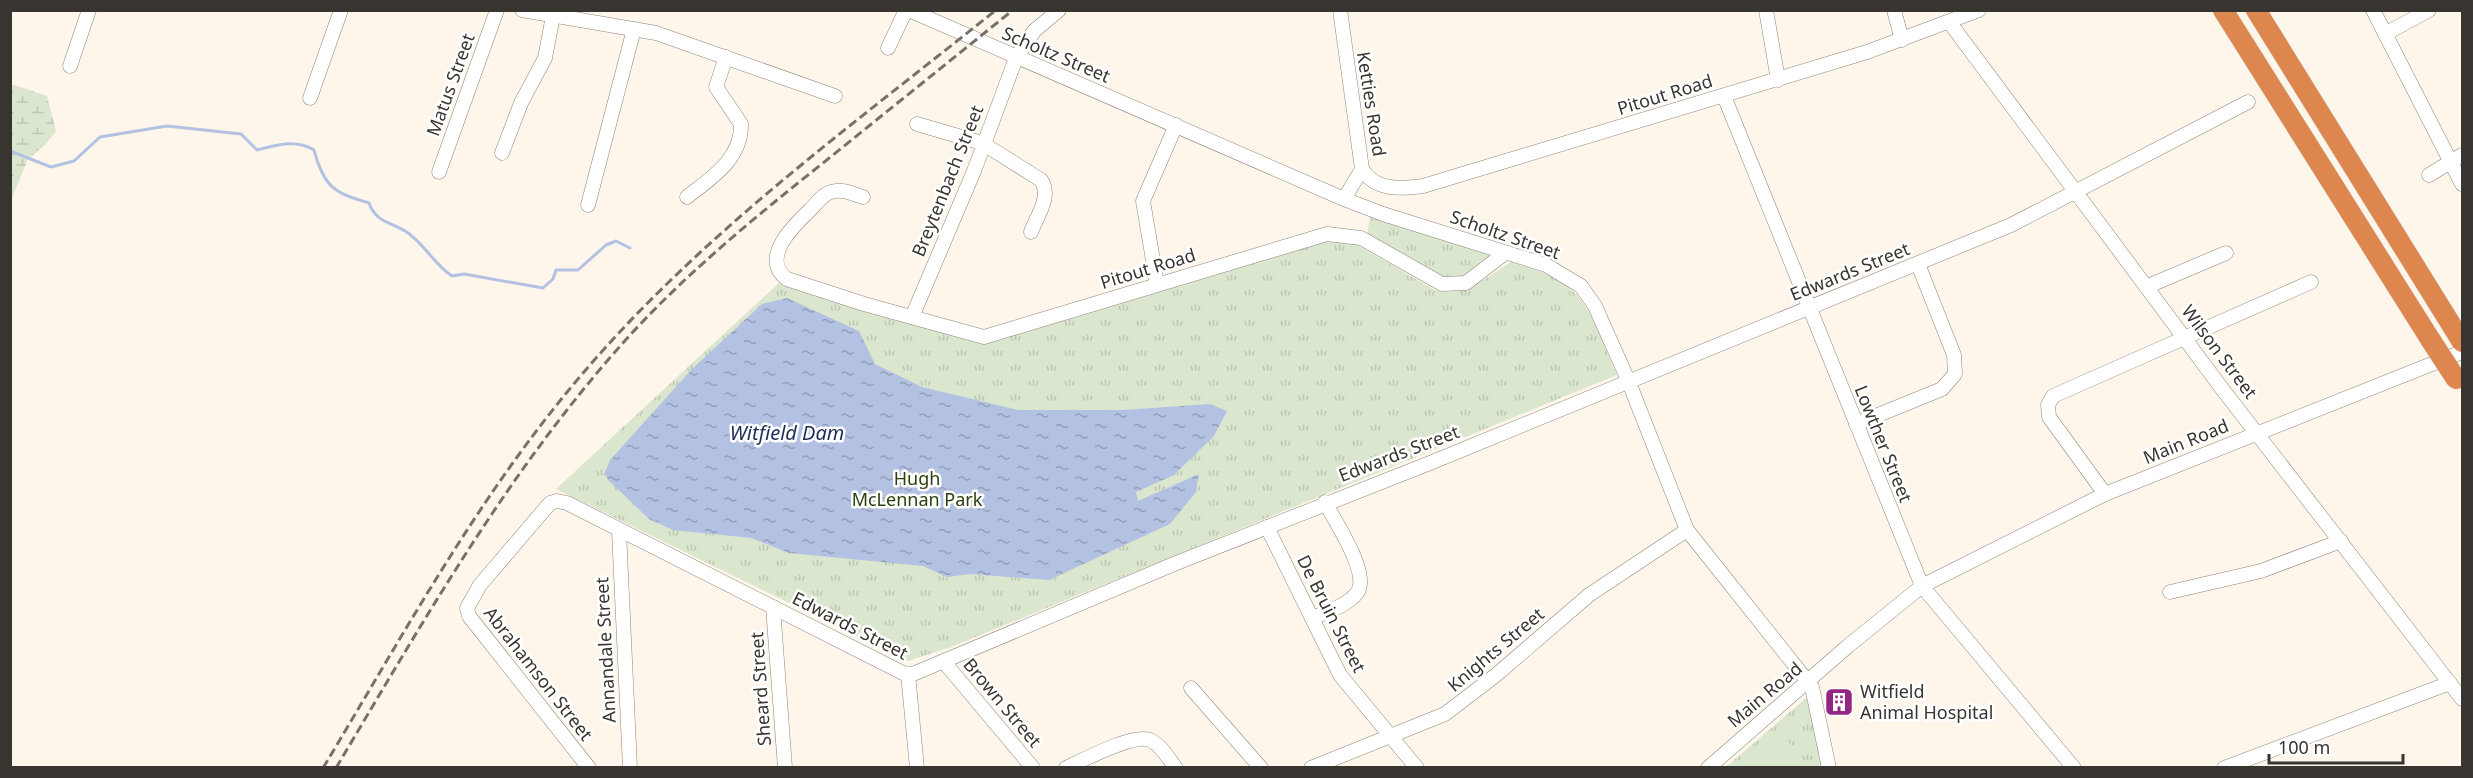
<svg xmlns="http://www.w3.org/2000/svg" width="2473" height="778" font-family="'Noto Sans',sans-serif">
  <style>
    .grass { fill: url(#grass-tufts) }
    .wetland { fill: url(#wetland-marsh) }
    .pitch { fill: #dbe6cf }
    .water { fill: url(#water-ripples) }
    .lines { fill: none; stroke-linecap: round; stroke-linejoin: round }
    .stream { stroke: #b3c2e2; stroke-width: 3 }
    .minor-casing { stroke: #8e8579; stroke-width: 15 }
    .highway-casing { stroke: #d7d6d5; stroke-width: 21 }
    .minor { stroke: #fff; stroke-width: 14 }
    .highway { stroke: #dd864d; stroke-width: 20 }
    .rail { stroke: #77716b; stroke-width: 3; stroke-dasharray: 9 4.5; stroke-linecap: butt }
    .highway-bridge-casing { stroke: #d7d6d5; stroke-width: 21; stroke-linecap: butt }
    .highway-bridge { stroke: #dd864d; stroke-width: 20 }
    .labels { text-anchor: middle; stroke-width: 5; stroke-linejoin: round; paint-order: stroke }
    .street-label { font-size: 18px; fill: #38342f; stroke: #fff }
    .park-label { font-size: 18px; fill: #2b400d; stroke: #fff }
    .poi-label { font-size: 18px; fill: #38342f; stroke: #fff; text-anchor: start }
    .water-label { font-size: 20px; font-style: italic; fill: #1b2d57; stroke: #fff }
  </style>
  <defs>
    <pattern id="grass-tufts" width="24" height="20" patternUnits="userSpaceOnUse" patternTransform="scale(1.5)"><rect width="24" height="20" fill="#dbe6cf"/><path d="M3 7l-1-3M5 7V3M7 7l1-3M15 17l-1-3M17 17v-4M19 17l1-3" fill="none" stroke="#bdc6b2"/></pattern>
    <pattern id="wetland-marsh" width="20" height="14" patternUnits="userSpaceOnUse" patternTransform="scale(1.5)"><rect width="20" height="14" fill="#dbe6cf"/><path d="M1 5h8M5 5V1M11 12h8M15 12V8" fill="none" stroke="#bdc6b2"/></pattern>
    <pattern id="water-ripples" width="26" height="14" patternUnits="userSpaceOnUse" patternTransform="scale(1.5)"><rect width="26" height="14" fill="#b3c2e2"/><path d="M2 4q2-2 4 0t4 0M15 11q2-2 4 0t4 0" fill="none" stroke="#939eb8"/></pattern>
  </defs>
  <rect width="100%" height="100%" fill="#fef6eb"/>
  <g class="grass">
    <polygon points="1370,216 1497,256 1454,281 1440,280 1367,236"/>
    <path d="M1322,237L1354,243L1435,290C1467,297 1485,278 1511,262C1529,268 1548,273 1563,283C1592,301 1603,346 1617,375L951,647L908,661L556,489L780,282L982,341Z"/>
    <polygon points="1812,693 1824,767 1726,767"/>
  </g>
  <polygon class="wetland" points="11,84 47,96 56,131 45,145 28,159 11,200"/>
  <polygon class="pitch" points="1782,735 1810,767 1745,767"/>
  <polygon class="water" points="787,298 859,331 875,364 922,387 1018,410 1123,410 1210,404 1227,411 1214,436 1174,475 1136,492 1138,501 1199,474 1196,492 1170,524 1049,580 970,574 947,577 923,566 789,553 751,538 673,530 649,519 608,480 605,473 610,460 692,369 762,304"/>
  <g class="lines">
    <path class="stream" d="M10,151L51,167L74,161L100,137L167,126L241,134L257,150C277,145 295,139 314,150C324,187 334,193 369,203C376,223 392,222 408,233C425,245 435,265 452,276L464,274L543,288L553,279L556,270H578L606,245L616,241L630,248"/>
    <g class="minor-casing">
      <g id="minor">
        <polyline points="522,10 656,33 835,96"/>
        <polyline points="909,10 1344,199 1383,214 1546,265 1581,286 1595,306 1628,380 1687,530 1812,687 1829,768"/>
        <polyline points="1340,10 1362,169 1344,199"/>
        <polyline points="1766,10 1778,80"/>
        <polyline points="1894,10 1902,40"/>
        <polyline points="2373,10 2462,184"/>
        <polyline points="1950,23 2220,386 2462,699"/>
        <polyline points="2385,34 2429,10"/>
        <polyline points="888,48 906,10"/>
        <polyline points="70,66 89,10"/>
        <polyline points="1724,96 1922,586 2074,768"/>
        <polyline points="310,98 341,10"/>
        <path d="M917,124L982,143L1041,180C1052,196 1037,216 1031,232"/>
        <polyline points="502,153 521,103 545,58 553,16"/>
        <path d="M1362,169C1375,191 1401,189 1423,186L1867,52L1979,10"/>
        <polyline points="439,172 497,10"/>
        <polyline points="2429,175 2462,155"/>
        <path d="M687,197C711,178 742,159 741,124L716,87L726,57"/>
        <path d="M863,197C853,194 842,188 831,192C823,194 816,204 810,210C794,225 759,259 787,279L864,304L984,337L1327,234L1361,238L1442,284L1466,283L1505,253"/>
        <polyline points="588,205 634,29"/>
        <polyline points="1157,284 1143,201 1176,125"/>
        <polyline points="2148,286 2226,253"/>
        <polyline points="912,317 974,171 1016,58 1034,31 1059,10"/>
        <polyline points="1856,424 1942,389 1955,374 1954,355 1918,264"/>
        <polyline points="2105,494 2049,417 2048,405 2053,396 2311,282"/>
        <polyline points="1267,527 1340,675 1417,768"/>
        <polyline points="619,531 630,768"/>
        <polyline points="2170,592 2261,571 2341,541"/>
        <polyline points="773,607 785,768"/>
        <path d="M1312,618C1326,612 1347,606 1357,593C1371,574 1335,522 1325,502"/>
        <polyline points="944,662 1033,768"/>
        <polyline points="908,674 917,768"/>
        <polyline points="1191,688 1261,768"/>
        <polyline points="589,768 469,616 467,608 480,585 550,503 557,501 567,503 903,673 913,674 1174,564 1430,463 2011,225 2248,102"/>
        <path d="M1066,768C1083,760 1134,733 1150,740C1161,745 1169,759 1176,768"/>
        <polyline points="1311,768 1445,714 1496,675 1589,595 1687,530"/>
        <polyline points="1708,768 1848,646 1922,586 2105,494 2462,352"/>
        <polyline points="2224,768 2450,683"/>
      </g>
    </g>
    <g class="highway-casing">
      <g id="highway">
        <polyline points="2223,10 2430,339"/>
        <polyline points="2256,10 2462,342"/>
      </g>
    </g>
    <use href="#minor" class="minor"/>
    <use href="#highway" class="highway"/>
    <g class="rail">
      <path d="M323,768C402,637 475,502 573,385C694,239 849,128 996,10"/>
      <path d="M336,768C427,615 511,466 631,334C691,269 759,214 828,159C890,109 951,60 1013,10"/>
    </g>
    <g class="highway-bridge-casing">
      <polyline id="highway-bridge" points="2430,339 2456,379"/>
    </g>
    <use href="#highway-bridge" class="highway-bridge"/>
  </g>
  <defs>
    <g id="building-square" transform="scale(1.5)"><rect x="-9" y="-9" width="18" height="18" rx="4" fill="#952585" stroke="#fff"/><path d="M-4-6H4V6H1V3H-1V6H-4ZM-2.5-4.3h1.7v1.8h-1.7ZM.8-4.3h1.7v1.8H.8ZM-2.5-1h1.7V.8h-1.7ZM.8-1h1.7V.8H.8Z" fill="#fff"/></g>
  </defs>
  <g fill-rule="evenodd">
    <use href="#building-square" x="1839" y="702"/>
  </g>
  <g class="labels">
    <g class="street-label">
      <text transform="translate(1056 55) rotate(23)" y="6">Scholtz Street</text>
      <text transform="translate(451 85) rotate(-70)" y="6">Matus Street</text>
      <text transform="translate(1665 95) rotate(-17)" y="6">Pitout Road</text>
      <text transform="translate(1371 104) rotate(81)" y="6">Ketties Road</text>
      <text transform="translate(948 181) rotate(-68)" y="6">Breytenbach Street</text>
      <text transform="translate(1505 235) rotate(19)" y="6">Scholtz Street</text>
      <text transform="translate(1148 269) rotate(-17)" y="6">Pitout Road</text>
      <text transform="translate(1850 272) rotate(-22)" y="6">Edwards Street</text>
      <text transform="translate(2219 352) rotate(53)" y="6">Wilson Street</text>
      <text transform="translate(2186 442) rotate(-22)" y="6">Main Road</text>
      <text transform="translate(1883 444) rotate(68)" y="6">Lowther Street</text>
      <text transform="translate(1399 454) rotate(-21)" y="6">Edwards Street</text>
      <text transform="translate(1331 614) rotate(63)" y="6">De Bruin Street</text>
      <text transform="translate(850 626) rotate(27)" y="6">Edwards Street</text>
      <text transform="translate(606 650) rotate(-93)" y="6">Annandale Street</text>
      <text transform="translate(1496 650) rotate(-40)" y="6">Knights Street</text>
      <text transform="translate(538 674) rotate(52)" y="6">Abrahamson Street</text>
      <text transform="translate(761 689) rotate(-94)" y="6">Sheard Street</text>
      <text transform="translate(1765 695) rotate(-40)" y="6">Main Road</text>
      <text transform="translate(1002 703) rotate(50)" y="6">Brown Street</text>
    </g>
    <g class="park-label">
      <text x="917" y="485">Hugh<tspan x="917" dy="21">McLennan Park</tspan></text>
    </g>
    <g class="poi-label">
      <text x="1860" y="698">Witfield<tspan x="1860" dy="21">Animal Hospital</tspan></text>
    </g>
    <g class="water-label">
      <text x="787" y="440">Witfield Dam</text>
    </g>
  </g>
  <rect width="2473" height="778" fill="none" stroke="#38342f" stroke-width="24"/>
  <path d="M2269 754v9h134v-9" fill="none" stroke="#38342f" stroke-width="3"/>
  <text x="2278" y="754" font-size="18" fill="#38342f" stroke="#ffffff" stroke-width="4.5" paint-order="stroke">100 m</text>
</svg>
